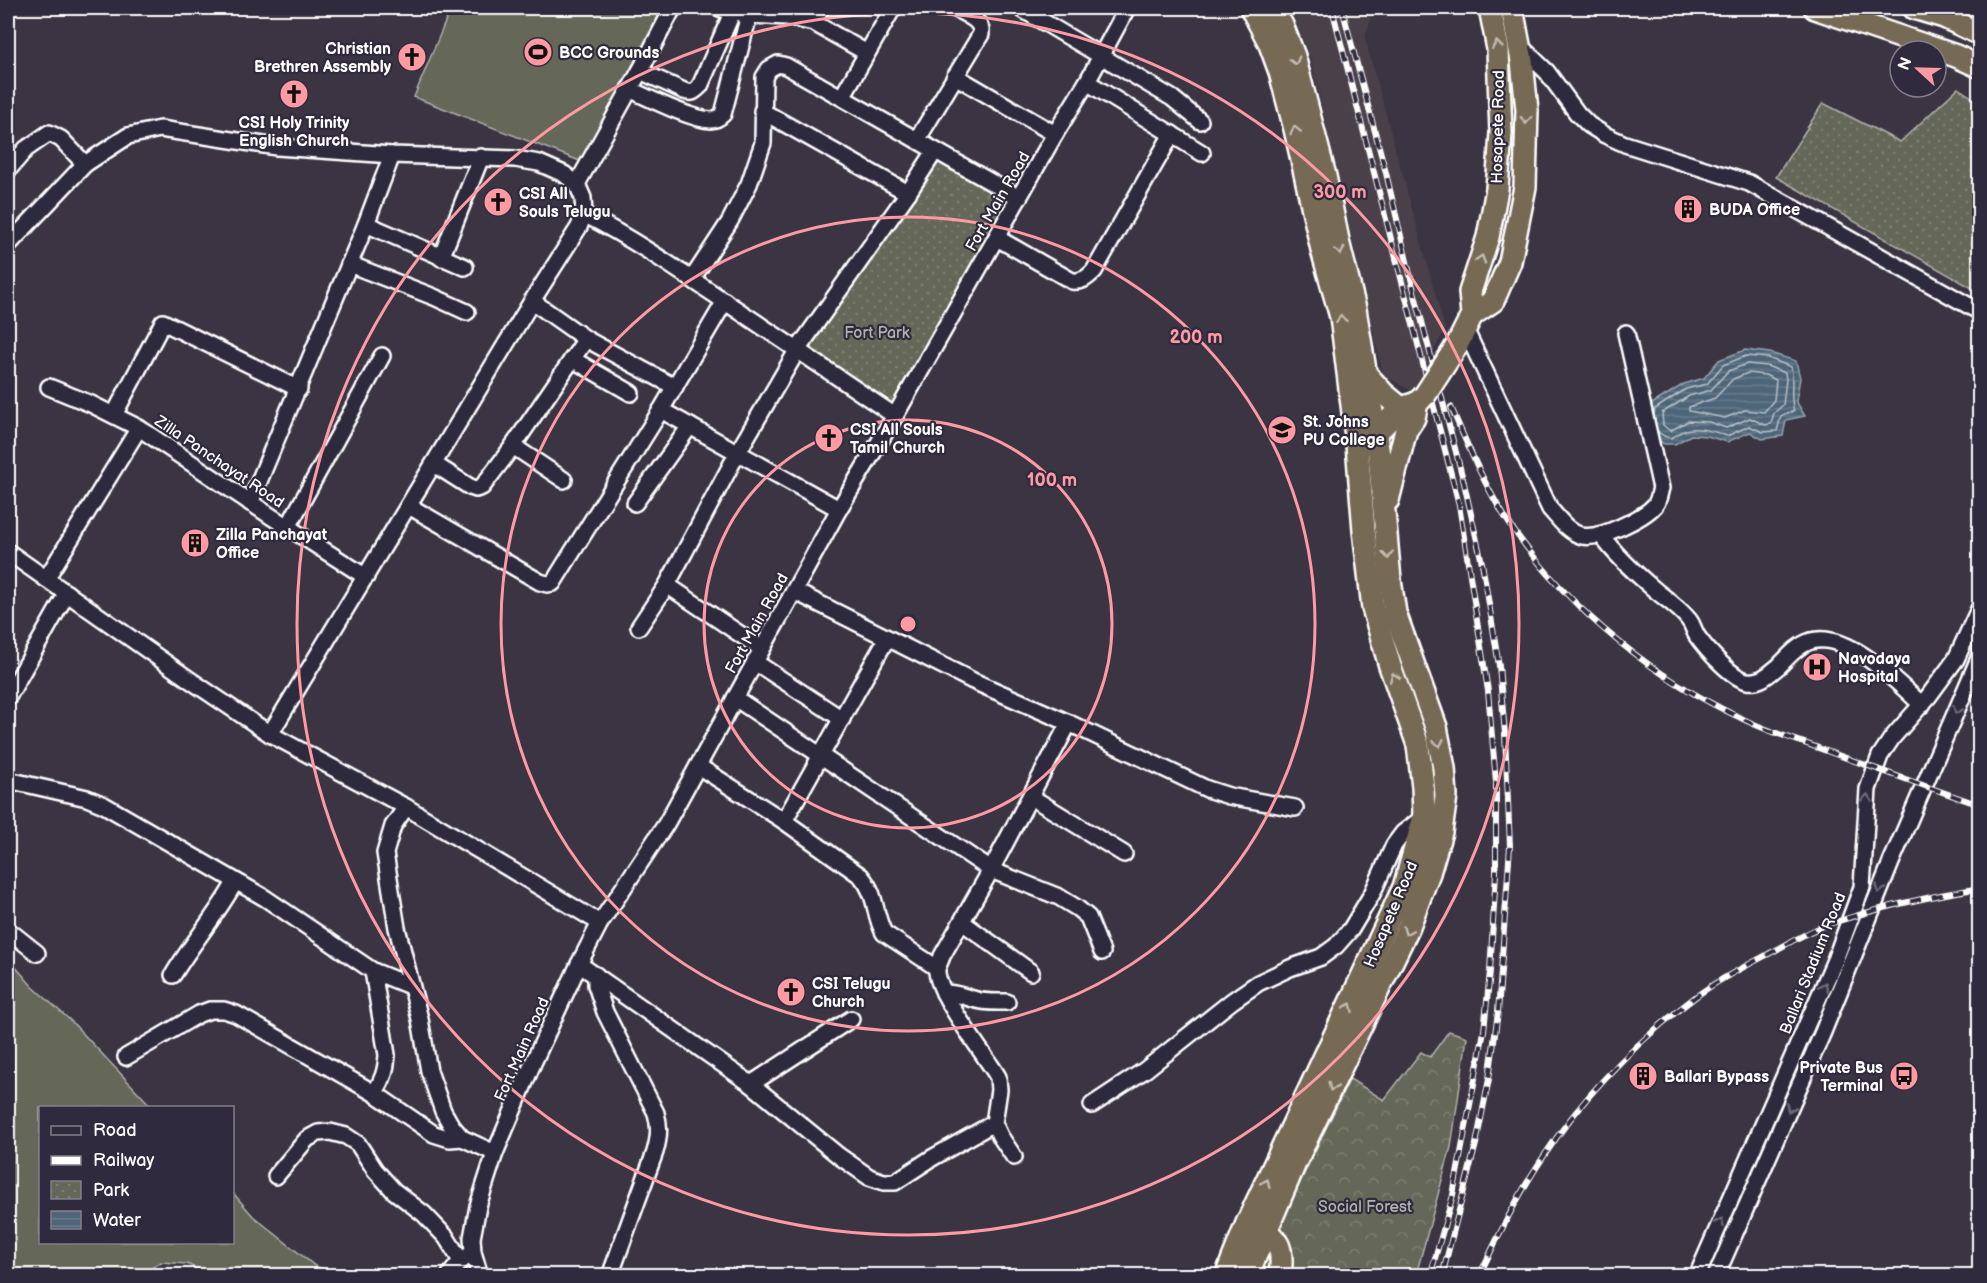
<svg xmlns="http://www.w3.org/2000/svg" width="1987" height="1283" font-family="'Balsamiq Sans',sans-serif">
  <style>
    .built { fill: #4a404a }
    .green { fill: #656759; stroke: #b2b3ac; stroke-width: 1.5 }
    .forest { fill: url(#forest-crowns); stroke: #b2b3ac; stroke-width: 1.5 }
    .park { fill: url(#park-dots); stroke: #b2b3ac; stroke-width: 1.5 }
    .water { fill: url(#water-rules); stroke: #95a3ae; stroke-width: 1.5 }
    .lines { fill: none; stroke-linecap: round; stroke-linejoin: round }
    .shore { stroke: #b8c1c9; stroke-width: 1.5 }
    .minor-casing { stroke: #fff; stroke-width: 20 }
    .highway-casing { stroke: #fff; stroke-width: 26 }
    .minor { stroke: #2f2a3d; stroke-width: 15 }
    .highway { stroke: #776a54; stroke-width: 21 }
    .rail-casing { stroke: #fff; stroke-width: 6 }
    .rail { stroke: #2f2a3d; stroke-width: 4; stroke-dasharray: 11; stroke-linecap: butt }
    .highway-bridge-casing { stroke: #fff; stroke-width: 26; stroke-linecap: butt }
    .highway-bridge { stroke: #776a54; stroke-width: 21 }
    .oneway { stroke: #c2bcb2 }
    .oneway2 { stroke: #6d6a77 }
    .ring { fill: none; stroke: #ff9aa2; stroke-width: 3 }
    .labels { text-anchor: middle; stroke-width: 4.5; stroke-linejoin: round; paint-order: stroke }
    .poi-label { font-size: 16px; font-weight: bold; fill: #fff; stroke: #2f2a3d; text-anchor: start }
    .street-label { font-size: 16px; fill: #fff; stroke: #2f2a3d }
    .park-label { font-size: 16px; fill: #b2b3ac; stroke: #2f2a3d }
    .centre { fill: #ff9aa2; stroke: #2f2a3d; stroke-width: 3 }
    .ring-label { font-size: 18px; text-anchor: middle; font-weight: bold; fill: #ff9aa2; stroke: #2f2a3d; stroke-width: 4.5; stroke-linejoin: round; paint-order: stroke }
  </style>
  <defs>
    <pattern id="forest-crowns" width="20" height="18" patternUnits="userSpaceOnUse" patternTransform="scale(1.5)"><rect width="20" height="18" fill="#656759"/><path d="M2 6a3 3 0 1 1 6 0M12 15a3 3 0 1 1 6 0" fill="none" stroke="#7c7e72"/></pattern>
    <pattern id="park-dots" width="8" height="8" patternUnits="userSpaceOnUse" patternTransform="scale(1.5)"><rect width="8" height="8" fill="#656759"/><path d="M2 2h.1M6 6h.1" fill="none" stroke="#7c7e72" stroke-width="1.8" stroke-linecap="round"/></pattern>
    <pattern id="water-rules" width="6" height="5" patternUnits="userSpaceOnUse" patternTransform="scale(1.5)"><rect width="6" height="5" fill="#4e6578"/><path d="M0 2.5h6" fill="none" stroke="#697c8c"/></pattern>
  </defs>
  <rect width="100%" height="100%" fill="#3b3443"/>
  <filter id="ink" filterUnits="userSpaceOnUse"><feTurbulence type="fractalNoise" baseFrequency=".0167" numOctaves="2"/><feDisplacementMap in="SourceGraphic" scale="12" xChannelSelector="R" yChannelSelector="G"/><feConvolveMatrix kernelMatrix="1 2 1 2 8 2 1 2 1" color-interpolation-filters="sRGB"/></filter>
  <g filter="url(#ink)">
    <polygon class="built" points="1290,8 1374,8 1365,38 1445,329 1413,392 1383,375 1311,60"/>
    <g class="green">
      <polygon points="451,8 668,8 580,161 414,97"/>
      <polygon points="8,958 32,986 72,1022 152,1107 40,1108 40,1242 232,1242 233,1193 253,1216 315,1266 339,1275 210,1275 187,1264 161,1262 141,1275 8,1275 8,1108 13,1079 13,1052 8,1049"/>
    </g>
    <polygon class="forest" points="1449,1031 1467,1037 1451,1147 1416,1275 1260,1276 1277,1230 1350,1079 1384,1100 1421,1052 1430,1057"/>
    <g class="park">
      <polygon points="1958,88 1979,102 1979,292 1776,177 1823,103 1900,142"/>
      <polygon points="935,151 1019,198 893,410 801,348"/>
    </g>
    <polygon class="water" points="1745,350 1770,353 1796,361 1800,378 1796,401 1805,416 1786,420 1783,436 1762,439 1750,432 1727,442 1707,436 1691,435 1675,444 1664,444 1649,432 1647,407 1684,384 1704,378 1719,360"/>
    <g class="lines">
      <g class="shore">
        <polygon points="1747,364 1767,366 1785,373 1786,379 1783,405 1774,413 1771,424 1765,425 1750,418 1726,428 1709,422 1688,421 1670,431 1663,425 1662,413 1689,396 1711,390 1728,371"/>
        <polygon points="1748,373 1765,375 1776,380 1774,400 1764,412 1745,410 1725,418 1689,411 1689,407 1715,398 1733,379"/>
        <path d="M1654,415L1655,409L1686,389L1707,384L1723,365L1746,356L1768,358L1791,367C1794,382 1789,396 1794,411L1781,416L1777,431L1763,432L1749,426L1727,436C1715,432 1704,428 1692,429C1675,429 1676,447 1657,431"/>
      </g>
      <g class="minor-casing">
        <g id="minor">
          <polyline points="719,8 749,15 786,17 814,23 867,53"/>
          <polyline points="1020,8 1172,98 1200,121"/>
          <polyline points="814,23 821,8"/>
          <polyline points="1518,44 1547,72 1577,113 1589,125 1605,135 1625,144 1749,183 1980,312"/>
          <path d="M640,71L684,91C692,94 694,92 700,86L733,11"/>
          <polyline points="955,76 1055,134"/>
          <polyline points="1087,82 1202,153"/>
          <path d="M629,89C649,98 690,119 711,120C716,120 719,118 723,114L749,15"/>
          <polyline points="842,97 893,8"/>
          <polyline points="762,111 908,193"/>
          <path d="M917,140L981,34C983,20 965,14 954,8"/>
          <polyline points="8,170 26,149 49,133 61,139 85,164 128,136 160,129 277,147 392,155 515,159 539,163 564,174 577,184 583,198 584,214 579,227 532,301 270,734"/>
          <polyline points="577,184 640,71 673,8"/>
          <path d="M584,214C633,239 678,270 724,301C781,339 838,377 895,416"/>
          <polyline points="366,224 465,267"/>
          <path d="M997,238L1072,281C1082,282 1087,278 1094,271L1172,134"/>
          <polyline points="8,245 85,164"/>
          <polyline points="441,258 481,157"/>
          <polyline points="349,264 434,297 467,312"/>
          <polyline points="692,279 730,221 749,184 763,143 764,77 769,69 778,64 786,66 1019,198"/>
          <polyline points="532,301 586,339 675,387"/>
          <path d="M1466,331L1550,509C1560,520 1568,532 1582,536C1599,540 1644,518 1655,505C1659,500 1659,494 1661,488L1626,333"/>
          <polyline points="572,359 631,393"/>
          <polyline points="49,387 91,404 139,428 272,517 366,577"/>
          <polyline points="661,410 839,509"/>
          <polyline points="114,415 163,322 299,389"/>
          <polyline points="513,446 564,480"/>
          <polyline points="434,464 470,487 476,489 482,487 513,446 586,339"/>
          <polyline points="250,503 366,224 392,155"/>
          <polyline points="635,503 690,426"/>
          <polyline points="409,506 540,582 547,584 553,583 661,410 725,301"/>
          <polyline points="288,527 382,356"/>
          <path d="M1601,535C1616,556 1635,573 1655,590C1666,599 1680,608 1689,620C1693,625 1694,631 1697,636C1706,649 1732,678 1747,681C1761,683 1769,674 1779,666C1788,657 1798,645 1811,641C1848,631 1897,682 1922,705"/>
          <polyline points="8,552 190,680 270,734 406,807 600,923"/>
          <polyline points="46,579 139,428"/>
          <polyline points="667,585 762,649"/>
          <polyline points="794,591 973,681 1069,723 1207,789 1229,796 1295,808"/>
          <polyline points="639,627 667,585 738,452 798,349 908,193 935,151"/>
          <polyline points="755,662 842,719"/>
          <polyline points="8,697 67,593"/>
          <polyline points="735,698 991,870 1059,897 1077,908 1088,917 1102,952"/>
          <path d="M698,766L784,821L861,876C878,896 873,913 884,933L937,968"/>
          <polyline points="8,780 87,798 104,805 265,898 373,971 410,986"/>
          <polyline points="1031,797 1124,854"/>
          <polyline points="406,807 393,826 385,853 397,928 420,1019 429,1071 443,1111 451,1125 462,1138 495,1153"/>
          <polyline points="784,821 887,638"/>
          <polyline points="962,922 1031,972"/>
          <polyline points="8,930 37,953"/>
          <polyline points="579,964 751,1084 839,1156 869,1177 884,1182 895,1182 932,1158 994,1123"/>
          <path d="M373,971L387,1055C386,1070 383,1081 374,1093"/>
          <path d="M173,975C192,943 217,915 235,882"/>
          <path d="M596,975V985L605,1012L656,1113C660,1127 659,1138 655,1152L610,1276"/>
          <path d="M944,993C956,993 962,996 973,999C984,1003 996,1002 1007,1002"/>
          <polyline points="126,1057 199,1014 210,1010 224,1010 236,1014 374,1093 434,1134 450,1139 462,1138"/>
          <polyline points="751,1084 851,1019"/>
          <polyline points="1092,1105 1145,1070 1232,1001 1258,983 1290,968 1321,957 1336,946 1351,929 1372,894 1394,845 1403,833 1424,817"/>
          <path d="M1014,1157L1000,1136L994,1123L999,1090L998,1077C985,1054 935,992 937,969C938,965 941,960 942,956L991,870L1069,723"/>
          <polyline points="276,1176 307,1139 318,1133 330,1132 346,1136 358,1144 375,1170 394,1191 424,1214 446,1237 461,1261"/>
          <polyline points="449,1276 461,1261 468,1256"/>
          <polyline points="480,1276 473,1252 472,1238 478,1206 495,1153 533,1063 579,964 600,923 666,824 839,509 895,416 1055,134 1087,82 1127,8"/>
          <polyline points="1697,1276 1835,960 1862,887 1868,789 1880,756 1892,738 1928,697 1956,659 1980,607"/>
          <polyline points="1716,1276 1823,1032 1892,860 1980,656"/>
        </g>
      </g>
      <g class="highway-casing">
        <g id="highway">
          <polyline points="1815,8 1956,56 1980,67"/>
          <polyline points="1914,8 1944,17 1980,34"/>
          <polyline points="1472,315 1493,301 1510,262 1525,187 1527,110 1522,61 1512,8"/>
          <polyline points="1456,347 1472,315 1470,292 1488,237 1497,189 1501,133 1498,49 1490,8"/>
          <polyline points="1365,373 1383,393 1401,408"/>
          <polyline points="1367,438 1376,433 1401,408 1417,403"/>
          <polyline points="1388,500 1406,430 1414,418 1417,403 1425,395"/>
          <path d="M1253,1225C1279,1236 1284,1248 1280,1276"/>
          <polyline points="1226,1276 1247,1223 1404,887 1424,817 1423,787 1418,745 1390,666 1373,608 1364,530 1357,445 1341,317 1322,250 1295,129 1280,72 1269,42 1251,8"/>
          <polyline points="1247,1276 1296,1161 1409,926 1429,873 1441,832 1446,796 1444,768 1436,727 1395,613 1390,580 1379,455 1355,309 1339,245 1325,176 1294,56 1282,25 1272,8"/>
        </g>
      </g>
      <use href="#minor" class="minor"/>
      <use href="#highway" class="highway"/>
      <g class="rail-casing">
        <g id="rail">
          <polyline points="1332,8 1459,505 1488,691 1496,782 1496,873 1490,971 1484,1031 1453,1195 1430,1276"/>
          <polyline points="1342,8 1386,173 1414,291 1464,483 1482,563 1490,610 1499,666 1505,734 1510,846 1498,1012 1489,1079 1476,1144 1442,1276"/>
          <path d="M1451,407C1470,451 1489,497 1518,536C1574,613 1654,678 1741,718C1766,731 1794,739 1821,749C1874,768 1927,787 1980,805"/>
          <path d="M1479,1276C1499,1235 1518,1194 1544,1156C1584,1095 1636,1042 1694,998C1719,979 1748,965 1776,950C1793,941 1811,930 1829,924C1878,908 1929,896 1980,888"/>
        </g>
      </g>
      <use href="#rail" class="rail"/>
      <g class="highway-bridge-casing">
        <polyline id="highway-bridge" points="1425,395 1456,347"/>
      </g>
      <use href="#highway-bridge" class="highway-bridge"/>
    </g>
    <defs><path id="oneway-chevron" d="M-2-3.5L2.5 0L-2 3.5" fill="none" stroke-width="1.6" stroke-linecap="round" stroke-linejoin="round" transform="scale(1.5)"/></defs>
    <g class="oneway">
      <use href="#oneway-chevron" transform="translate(1497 45) rotate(-98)"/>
      <use href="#oneway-chevron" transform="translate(1295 61) rotate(74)"/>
      <use href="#oneway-chevron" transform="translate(1526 120) rotate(91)"/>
      <use href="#oneway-chevron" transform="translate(1295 130) rotate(-104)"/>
      <use href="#oneway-chevron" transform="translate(1340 251) rotate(76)"/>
      <use href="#oneway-chevron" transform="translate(1481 259) rotate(-72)"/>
      <use href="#oneway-chevron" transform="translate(1341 319) rotate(-100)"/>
      <use href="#oneway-chevron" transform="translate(1388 555) rotate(84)"/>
      <use href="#oneway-chevron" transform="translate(1394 677) rotate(-110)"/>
      <use href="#oneway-chevron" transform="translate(1439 743) rotate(79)"/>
      <use href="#oneway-chevron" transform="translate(1407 931) rotate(113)"/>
      <use href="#oneway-chevron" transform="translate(1349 1007) rotate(-65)"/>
      <use href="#oneway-chevron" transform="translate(1332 1087) rotate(116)"/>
      <use href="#oneway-chevron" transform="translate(1266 1183) rotate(-65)"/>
    </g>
    <g class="oneway2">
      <use href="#oneway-chevron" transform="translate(1957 710) rotate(113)"/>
      <use href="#oneway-chevron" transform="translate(1867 798) rotate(-85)"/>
      <use href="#oneway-chevron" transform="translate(1880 889) rotate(112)"/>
      <use href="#oneway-chevron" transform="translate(1824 986) rotate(-66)"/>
      <use href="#oneway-chevron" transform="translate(1790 1108) rotate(114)"/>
      <use href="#oneway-chevron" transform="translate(1720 1222) rotate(-66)"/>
    </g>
  </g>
  <g class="ring">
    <circle cx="908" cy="624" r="204"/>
    <circle cx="908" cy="624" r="407"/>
    <circle cx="908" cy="624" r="611"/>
  </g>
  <defs>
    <g id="stadium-disc" transform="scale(1.5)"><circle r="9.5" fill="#ff9aa2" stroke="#2f2a3d"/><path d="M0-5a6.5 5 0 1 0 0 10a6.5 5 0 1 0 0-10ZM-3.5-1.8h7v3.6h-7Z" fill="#111"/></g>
    <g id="church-disc" transform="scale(1.5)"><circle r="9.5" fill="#ff9aa2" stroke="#2f2a3d"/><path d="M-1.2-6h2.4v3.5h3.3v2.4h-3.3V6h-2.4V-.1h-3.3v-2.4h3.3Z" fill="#111"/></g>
    <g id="building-disc" transform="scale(1.5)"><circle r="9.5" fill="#ff9aa2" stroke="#2f2a3d"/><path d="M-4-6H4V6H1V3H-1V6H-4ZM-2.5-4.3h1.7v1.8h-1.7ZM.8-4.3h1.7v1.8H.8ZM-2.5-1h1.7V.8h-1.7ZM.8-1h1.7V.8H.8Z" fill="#111"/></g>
    <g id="university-disc" transform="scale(1.5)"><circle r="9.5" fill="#ff9aa2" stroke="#2f2a3d"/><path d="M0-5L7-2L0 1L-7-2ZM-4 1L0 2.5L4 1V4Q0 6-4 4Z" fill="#111"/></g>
    <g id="hospital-disc" transform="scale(1.5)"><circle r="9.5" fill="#ff9aa2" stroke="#2f2a3d"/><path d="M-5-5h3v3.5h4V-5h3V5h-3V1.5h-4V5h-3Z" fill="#111"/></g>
    <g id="bus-disc" transform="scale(1.5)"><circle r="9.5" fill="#ff9aa2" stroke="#2f2a3d"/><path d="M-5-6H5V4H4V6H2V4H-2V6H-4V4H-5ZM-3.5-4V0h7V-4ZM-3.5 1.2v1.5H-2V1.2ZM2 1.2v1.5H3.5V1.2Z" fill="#111"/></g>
  </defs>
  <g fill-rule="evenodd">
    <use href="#stadium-disc" x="538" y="52"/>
    <use href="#church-disc" x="412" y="57"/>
    <use href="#church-disc" x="294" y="94"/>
    <use href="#church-disc" x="498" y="202"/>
    <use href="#building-disc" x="1688" y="209"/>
    <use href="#university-disc" x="1282" y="430"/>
    <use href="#church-disc" x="829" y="438"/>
    <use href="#building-disc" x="195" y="543"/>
    <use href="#hospital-disc" x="1817" y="667"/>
    <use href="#church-disc" x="791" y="992"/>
    <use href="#building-disc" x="1643" y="1076"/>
    <use href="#bus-disc" x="1904" y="1076"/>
  </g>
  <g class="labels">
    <g class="poi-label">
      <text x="391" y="54" text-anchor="end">Christian<tspan x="391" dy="18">Brethren Assembly</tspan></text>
      <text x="559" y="58">BCC Grounds</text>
      <text x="294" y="128" text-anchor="middle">CSI Holy Trinity<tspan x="294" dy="18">English Church</tspan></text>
      <text x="519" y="199">CSI All<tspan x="519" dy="18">Souls Telugu</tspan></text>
      <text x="1709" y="215">BUDA Office</text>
      <text x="1303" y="427">St. Johns<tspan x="1303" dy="18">PU College</tspan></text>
      <text x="850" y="435">CSI All Souls<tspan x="850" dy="18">Tamil Church</tspan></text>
      <text x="216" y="540">Zilla Panchayat<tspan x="216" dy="18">Office</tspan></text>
      <text x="1838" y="664">Navodaya<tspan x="1838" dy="18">Hospital</tspan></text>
      <text x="812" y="989">CSI Telugu<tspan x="812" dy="18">Church</tspan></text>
      <text x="1883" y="1073" text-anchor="end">Private Bus<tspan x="1883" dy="18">Terminal</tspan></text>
      <text x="1664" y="1082">Ballari Bypass</text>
    </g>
    <g class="street-label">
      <text transform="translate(1497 127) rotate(-89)" y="6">Hosapete Road</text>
      <text transform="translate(997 201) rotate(-60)" y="6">Fort Main Road</text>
      <text transform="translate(220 461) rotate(34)" y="6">Zilla Panchayat Road</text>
      <text transform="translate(756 623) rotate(-61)" y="6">Fort Main Road</text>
      <text transform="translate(1390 914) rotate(-67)" y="6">Hosapete Road</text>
      <text transform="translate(1812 963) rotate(-68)" y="6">Ballari Stadium Road</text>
      <text transform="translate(521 1049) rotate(-66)" y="6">Fort Main Road</text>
    </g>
    <g class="park-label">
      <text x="877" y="338">Fort Park</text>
      <text x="1365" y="1212">Social Forest</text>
    </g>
  </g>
  <circle cx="908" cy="624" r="9" class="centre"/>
  <g class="ring-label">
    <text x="1340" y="198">300 m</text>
    <text x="1196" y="343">200 m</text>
    <text x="1052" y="486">100 m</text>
  </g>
  <rect width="1987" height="1283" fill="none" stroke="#2f2a3d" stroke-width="30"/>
  <rect x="15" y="15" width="1957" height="1253" fill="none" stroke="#fff" stroke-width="2" filter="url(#ink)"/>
  <rect x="39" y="1106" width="195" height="138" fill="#2f2a3d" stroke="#827f8b" stroke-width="1.5"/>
  <rect x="51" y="1126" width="30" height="9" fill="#2f2a3d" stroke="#827f8b" stroke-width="1.5"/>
  <text x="93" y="1136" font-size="18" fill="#ffffff">Road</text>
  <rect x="51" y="1156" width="30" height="9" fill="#ffffff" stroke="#827f8b" stroke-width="1.5"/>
  <text x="93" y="1166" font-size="18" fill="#ffffff">Railway</text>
  <rect x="51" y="1181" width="30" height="18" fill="url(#park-dots)" stroke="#827f8b" stroke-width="1.5"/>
  <text x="93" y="1196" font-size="18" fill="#ffffff">Park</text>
  <rect x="51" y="1211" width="30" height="18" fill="url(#water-rules)" stroke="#827f8b" stroke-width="1.5"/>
  <text x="93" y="1226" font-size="18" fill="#ffffff">Water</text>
  <g transform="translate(1918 69) rotate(292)"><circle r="28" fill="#2f2a3d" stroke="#827f8b" stroke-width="1.5"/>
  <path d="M0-4.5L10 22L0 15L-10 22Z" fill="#ff9aa2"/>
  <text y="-9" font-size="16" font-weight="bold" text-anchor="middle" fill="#ffffff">N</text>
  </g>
</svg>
